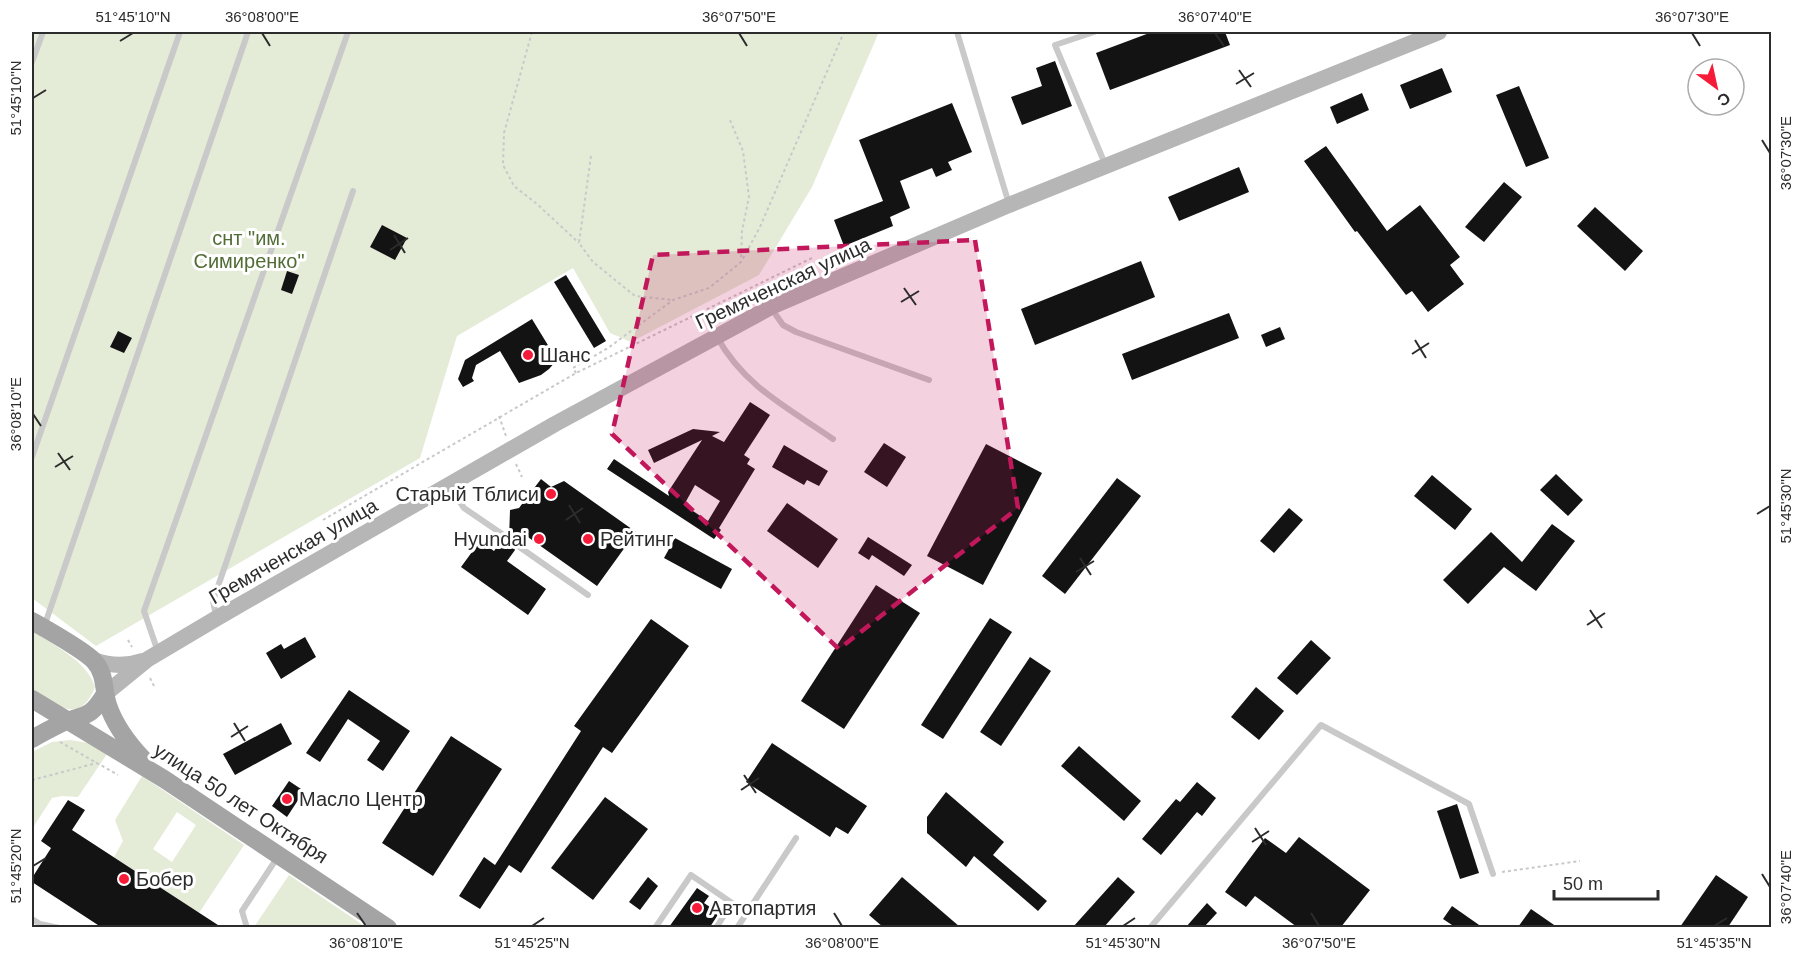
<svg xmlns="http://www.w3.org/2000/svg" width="1803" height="959" font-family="Arial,sans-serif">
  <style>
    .green { fill: #e4ecd8; fill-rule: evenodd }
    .building { fill: #131313; fill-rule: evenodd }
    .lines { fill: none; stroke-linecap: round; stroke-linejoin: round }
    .path { stroke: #c9c9c9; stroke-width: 2; stroke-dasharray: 3 3; stroke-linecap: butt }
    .lane { stroke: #c9c9c9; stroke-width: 6 }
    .secondary { stroke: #b6b6b6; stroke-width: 16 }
    .primary { stroke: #a4a4a4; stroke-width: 18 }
    .marked { fill: #c2185b; fill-opacity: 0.2; stroke: #c2185b; stroke-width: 4.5; stroke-dasharray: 12 8; stroke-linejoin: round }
    .ticks { fill: none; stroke: #2c2c2c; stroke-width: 2 }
    .poi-dot { fill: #f61b38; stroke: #fff; stroke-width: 2 }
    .labels { text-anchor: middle; stroke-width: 6; stroke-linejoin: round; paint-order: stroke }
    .park-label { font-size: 20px; fill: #526c36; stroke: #fff }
    .street-label { font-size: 20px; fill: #2c2c2c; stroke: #fff }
    .poi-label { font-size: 20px; fill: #2c2c2c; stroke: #fff; text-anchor: start }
    .neatline { fill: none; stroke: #2c2c2c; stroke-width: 2 }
    .ticks-label { font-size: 15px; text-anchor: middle; fill: #2c2c2c }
  </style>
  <rect width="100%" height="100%" fill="#fff"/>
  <g class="green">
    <polygon points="32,32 879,32 812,187 759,275 631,342 610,333 573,268 457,336 420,458 96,646 32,598"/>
    <path d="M32,630C53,646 87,660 95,687C80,726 55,705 32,689Z"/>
    <polygon points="70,740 89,743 107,754 78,797 62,796 52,798 32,829 32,752 52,742"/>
    <path d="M142,776L244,845L199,913L114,857L123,841L115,820ZM177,812L196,825L172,862L153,849Z"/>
    <polygon points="289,875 366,927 254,927"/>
  </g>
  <g class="building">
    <polygon points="1152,32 1225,32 1230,45 1110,90 1096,53"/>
    <polygon points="1055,61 1072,106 1022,125 1011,97 1042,86 1036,68"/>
    <polygon points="1442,68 1452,92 1410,109 1400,85"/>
    <polygon points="1519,86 1549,158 1526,167 1496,95"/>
    <polygon points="1362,93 1369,110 1337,124 1330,107"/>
    <polygon points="952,103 972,152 948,162 952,170 936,177 932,168 900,181 910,208 890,217 893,226 844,246 834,220 883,201 859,140"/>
    <polygon points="1326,146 1387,231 1420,205 1460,257 1450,265 1464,284 1428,312 1412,291 1406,295 1357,231 1355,232 1304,161"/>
    <polygon points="1239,167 1249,192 1179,221 1168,197"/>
    <polygon points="1504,182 1522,197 1484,242 1465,227"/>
    <polygon points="1595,207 1643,251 1625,271 1577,226"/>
    <polygon points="382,225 407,238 395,260 370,247"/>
    <polygon points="1141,261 1155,297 1035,345 1021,309"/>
    <polygon points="287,271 299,275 292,294 281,290"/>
    <polygon points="566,275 606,341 594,348 554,282"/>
    <polygon points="1229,313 1239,338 1132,380 1122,354"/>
    <polygon points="532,319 557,360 549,369 541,375 519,383 500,351 476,365 472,378 474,381 463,387 458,379 465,360"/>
    <polygon points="1280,327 1285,339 1266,347 1261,335"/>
    <polygon points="118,331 132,338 124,353 110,347"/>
    <path d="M750,402L770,415L744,455L750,459L747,464L755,469L719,528L721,530L714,539L607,469L614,459L669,496L668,492L702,440L654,463L648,450L693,429L720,432L712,436L724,442ZM695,485L720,501L708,521L684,505Z"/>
    <polygon points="884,443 906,457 887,487 864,472"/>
    <polygon points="986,444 1042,473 983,585 927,556"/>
    <polygon points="784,445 828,471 819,486 807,480 804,485 772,467"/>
    <polygon points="1556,474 1583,500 1568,516 1540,490"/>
    <polygon points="1432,475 1472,509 1455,530 1414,496"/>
    <polygon points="1117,478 1141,496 1065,594 1042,576"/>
    <polygon points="541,479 551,487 564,481 636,532 597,586 525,535 521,542 515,542 513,546 515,550 507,561 546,589 528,615 461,567 480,541 494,551 502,540 509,539 510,510 519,508"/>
    <polygon points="787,503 838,539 818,568 767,531"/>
    <polygon points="1289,508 1303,520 1274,553 1260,541"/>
    <polygon points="1552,524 1575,541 1536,591 1504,567 1468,604 1443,580 1491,532 1522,562"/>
    <polygon points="868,537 912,565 904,576 872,555 869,560 858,553"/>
    <polygon points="675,538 732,569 721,589 664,558"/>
    <polygon points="876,585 920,613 844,729 801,701"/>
    <polygon points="990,618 1012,632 943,739 921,725"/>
    <polygon points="651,619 689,646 612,753 603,747 521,873 509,865 480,909 459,896 484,857 495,865 581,731 574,726"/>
    <polygon points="305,637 316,657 281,679 266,653 281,644 284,649"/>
    <polygon points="1311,640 1331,658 1297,695 1277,678"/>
    <polygon points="1030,657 1051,671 1001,746 980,732"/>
    <polygon points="1256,687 1284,711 1259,740 1231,717"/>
    <polygon points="349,690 410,731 383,771 367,760 380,741 348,719 320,762 306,753"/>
    <polygon points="281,723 292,744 235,775 223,754"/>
    <polygon points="451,736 502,769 433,876 382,843"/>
    <polygon points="772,743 867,806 848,834 836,827 830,837 746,782"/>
    <polygon points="1079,746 1141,801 1124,821 1061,766"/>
    <polygon points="289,781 304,791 287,817 272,806"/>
    <polygon points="1197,782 1216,798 1202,816 1197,812 1161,855 1142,839 1176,799 1180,802"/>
    <polygon points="946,792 1004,842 993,855 1047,901 1038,911 974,856 966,867 927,833 927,817"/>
    <polygon points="605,797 648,829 593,900 551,868"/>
    <polygon points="68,800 85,810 72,830 221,927 101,927 32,882 32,878 51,848 41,841"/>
    <polygon points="1457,804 1479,873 1460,879 1437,811"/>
    <polygon points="1299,837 1370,890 1341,927 1297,927 1255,896 1246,907 1225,892 1265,838 1286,853"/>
    <polygon points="1716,875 1748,897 1728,927 1680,927"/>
    <polygon points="648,877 658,886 640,910 629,902"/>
    <polygon points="902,877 960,927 883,927 869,915"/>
    <polygon points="1118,877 1135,892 1104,927 1073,927"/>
    <polygon points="697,888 709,896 704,903 719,913 710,927 669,927"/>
    <polygon points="1207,903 1217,913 1204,927 1186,927"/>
    <polygon points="1452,906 1482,927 1455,927 1443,919"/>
    <polygon points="1531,909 1557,927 1518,927"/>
  </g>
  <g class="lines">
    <g class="path">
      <polyline points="532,32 504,133 503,165 514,186 537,204 579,243"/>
      <polyline points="730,120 743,151 749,197 742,231 741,259"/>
      <polyline points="591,156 579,243 593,262 635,296 673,300"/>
      <polyline points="576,373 573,368 608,348 673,300 709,288 741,262 760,227 844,32"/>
      <polyline points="499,416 506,436"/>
      <polyline points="516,464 522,477"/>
      <polyline points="323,520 576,373 812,258"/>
      <polyline points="128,640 132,647"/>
      <polyline points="150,678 154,686"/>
      <polyline points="60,742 118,775"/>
      <polyline points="32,780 97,763"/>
      <polyline points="1502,872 1580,861"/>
    </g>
    <g class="lane">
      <polyline points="957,32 1009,204"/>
      <polyline points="1094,32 1055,45 1105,164"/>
      <polyline points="32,62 43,32"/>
      <polyline points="771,308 783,325 796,332 929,380"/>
      <path d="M717,337C744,386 788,408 833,439"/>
      <polyline points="32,457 180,32"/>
      <polyline points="449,486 464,508 505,536"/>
      <polyline points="518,546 588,595"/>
      <polyline points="216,616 213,601 353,191"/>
      <polyline points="44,627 248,32"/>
      <polyline points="158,652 144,611 348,32"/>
      <polyline points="32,919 40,924 59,928"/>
      <polyline points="247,928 242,911 277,858"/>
      <polyline points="655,928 691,875 732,903 716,928"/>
      <polyline points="737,928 796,838"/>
      <polyline points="1150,928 1321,725 1469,804 1493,874"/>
    </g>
    <g class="secondary">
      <path d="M94,660C110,666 125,667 142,661"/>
      <polyline points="105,694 148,659 217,618 555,424 771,307 1009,205 1439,32"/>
    </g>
    <g class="primary">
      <path d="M32,621C46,629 84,650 94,661C106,674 103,690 108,705C115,726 128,743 143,759"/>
      <polyline points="32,699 164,779 388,928"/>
      <path d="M32,739C42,733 52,728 62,723C86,713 89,720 105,694"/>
    </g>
  </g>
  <path class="marked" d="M975,240L1018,508L839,649L612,434L653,255Z"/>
  <path class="ticks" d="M262,33L270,46M739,33L747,46M1215,33L1224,46M1692,33L1700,46M120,41L133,33M1239,70L1251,87M1236,84L1254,73M33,98L46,90M1762,140L1770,153M394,235L405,253M390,250L408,238M904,288L916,305M901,302L919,291M1415,340L1426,358M1412,354L1429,343M33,414L41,426M58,453L70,470M55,467L73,456M569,505L580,523M1757,514L1770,506M566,520L583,508M1080,558L1091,575M1076,572L1094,561M1590,610L1602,628M1587,625L1605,613M234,723L245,741M231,737L248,726M744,775L756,793M741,790L759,778M1255,828L1266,845M1252,842L1269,831M33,866L46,858M1762,874L1770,887M357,913L366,926M834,913L842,926M1311,913L1319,926M532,926L544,918M1123,926L1135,918M1714,926L1727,918"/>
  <g class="poi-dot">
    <circle cx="528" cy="355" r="6"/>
    <circle cx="551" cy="494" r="6"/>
    <circle cx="539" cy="539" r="6"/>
    <circle cx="588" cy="539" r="6"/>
    <circle cx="287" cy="799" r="6"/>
    <circle cx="124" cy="879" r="6"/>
    <circle cx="697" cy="908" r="6"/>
  </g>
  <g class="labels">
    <g class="park-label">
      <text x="249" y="245">снт "им.<tspan x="249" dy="23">Симиренко"</tspan></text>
    </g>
    <g class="street-label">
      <text transform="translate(783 283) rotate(-25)" y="7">Гремяченская улица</text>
      <text transform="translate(293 551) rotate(-30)" y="7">Гремяченская улица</text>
      <text transform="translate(241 803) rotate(33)" y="7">улица 50 лет Октября</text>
    </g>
    <g class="poi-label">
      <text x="540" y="362">Шанс</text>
      <text x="539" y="501" text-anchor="end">Старый Тблиси</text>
      <text x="527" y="546" text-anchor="end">Hyundai</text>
      <text x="600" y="546">Рейтинг</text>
      <text x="299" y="806">Масло Центр</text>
      <text x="136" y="886">Бобер</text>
      <text x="709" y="915">Автопартия</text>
    </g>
  </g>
  <rect width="1803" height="959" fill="none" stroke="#ffffff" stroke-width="66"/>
  <g transform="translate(1716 87) rotate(147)"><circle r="28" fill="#ffffff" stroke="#ababab" stroke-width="1.5"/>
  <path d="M0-4.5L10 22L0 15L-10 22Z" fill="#f61b38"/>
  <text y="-9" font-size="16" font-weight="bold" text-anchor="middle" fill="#2c2c2c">С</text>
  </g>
  <path d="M1554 890v9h104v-9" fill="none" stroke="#2c2c2c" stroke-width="3"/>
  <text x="1563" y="890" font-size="18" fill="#2c2c2c" stroke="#ffffff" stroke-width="4.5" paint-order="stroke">50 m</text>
  <rect x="33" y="33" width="1737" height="893" class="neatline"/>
  <g class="ticks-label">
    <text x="133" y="22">51°45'10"N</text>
    <text x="262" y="22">36°08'00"E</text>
    <text x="739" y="22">36°07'50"E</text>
    <text x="1215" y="22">36°07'40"E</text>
    <text x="1692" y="22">36°07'30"E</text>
    <text transform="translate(16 98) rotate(-90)" y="5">51°45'10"N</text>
    <text transform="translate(1786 153) rotate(-90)" y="5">36°07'30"E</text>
    <text transform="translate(16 414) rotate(-90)" y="5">36°08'10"E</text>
    <text transform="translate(1786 506) rotate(-90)" y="5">51°45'30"N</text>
    <text transform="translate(16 866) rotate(-90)" y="5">51°45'20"N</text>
    <text transform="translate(1786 887) rotate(-90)" y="5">36°07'40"E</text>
    <text x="366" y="948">36°08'10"E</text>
    <text x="532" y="948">51°45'25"N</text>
    <text x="842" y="948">36°08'00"E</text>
    <text x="1123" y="948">51°45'30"N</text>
    <text x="1319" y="948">36°07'50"E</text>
    <text x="1714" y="948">51°45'35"N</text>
  </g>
</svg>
